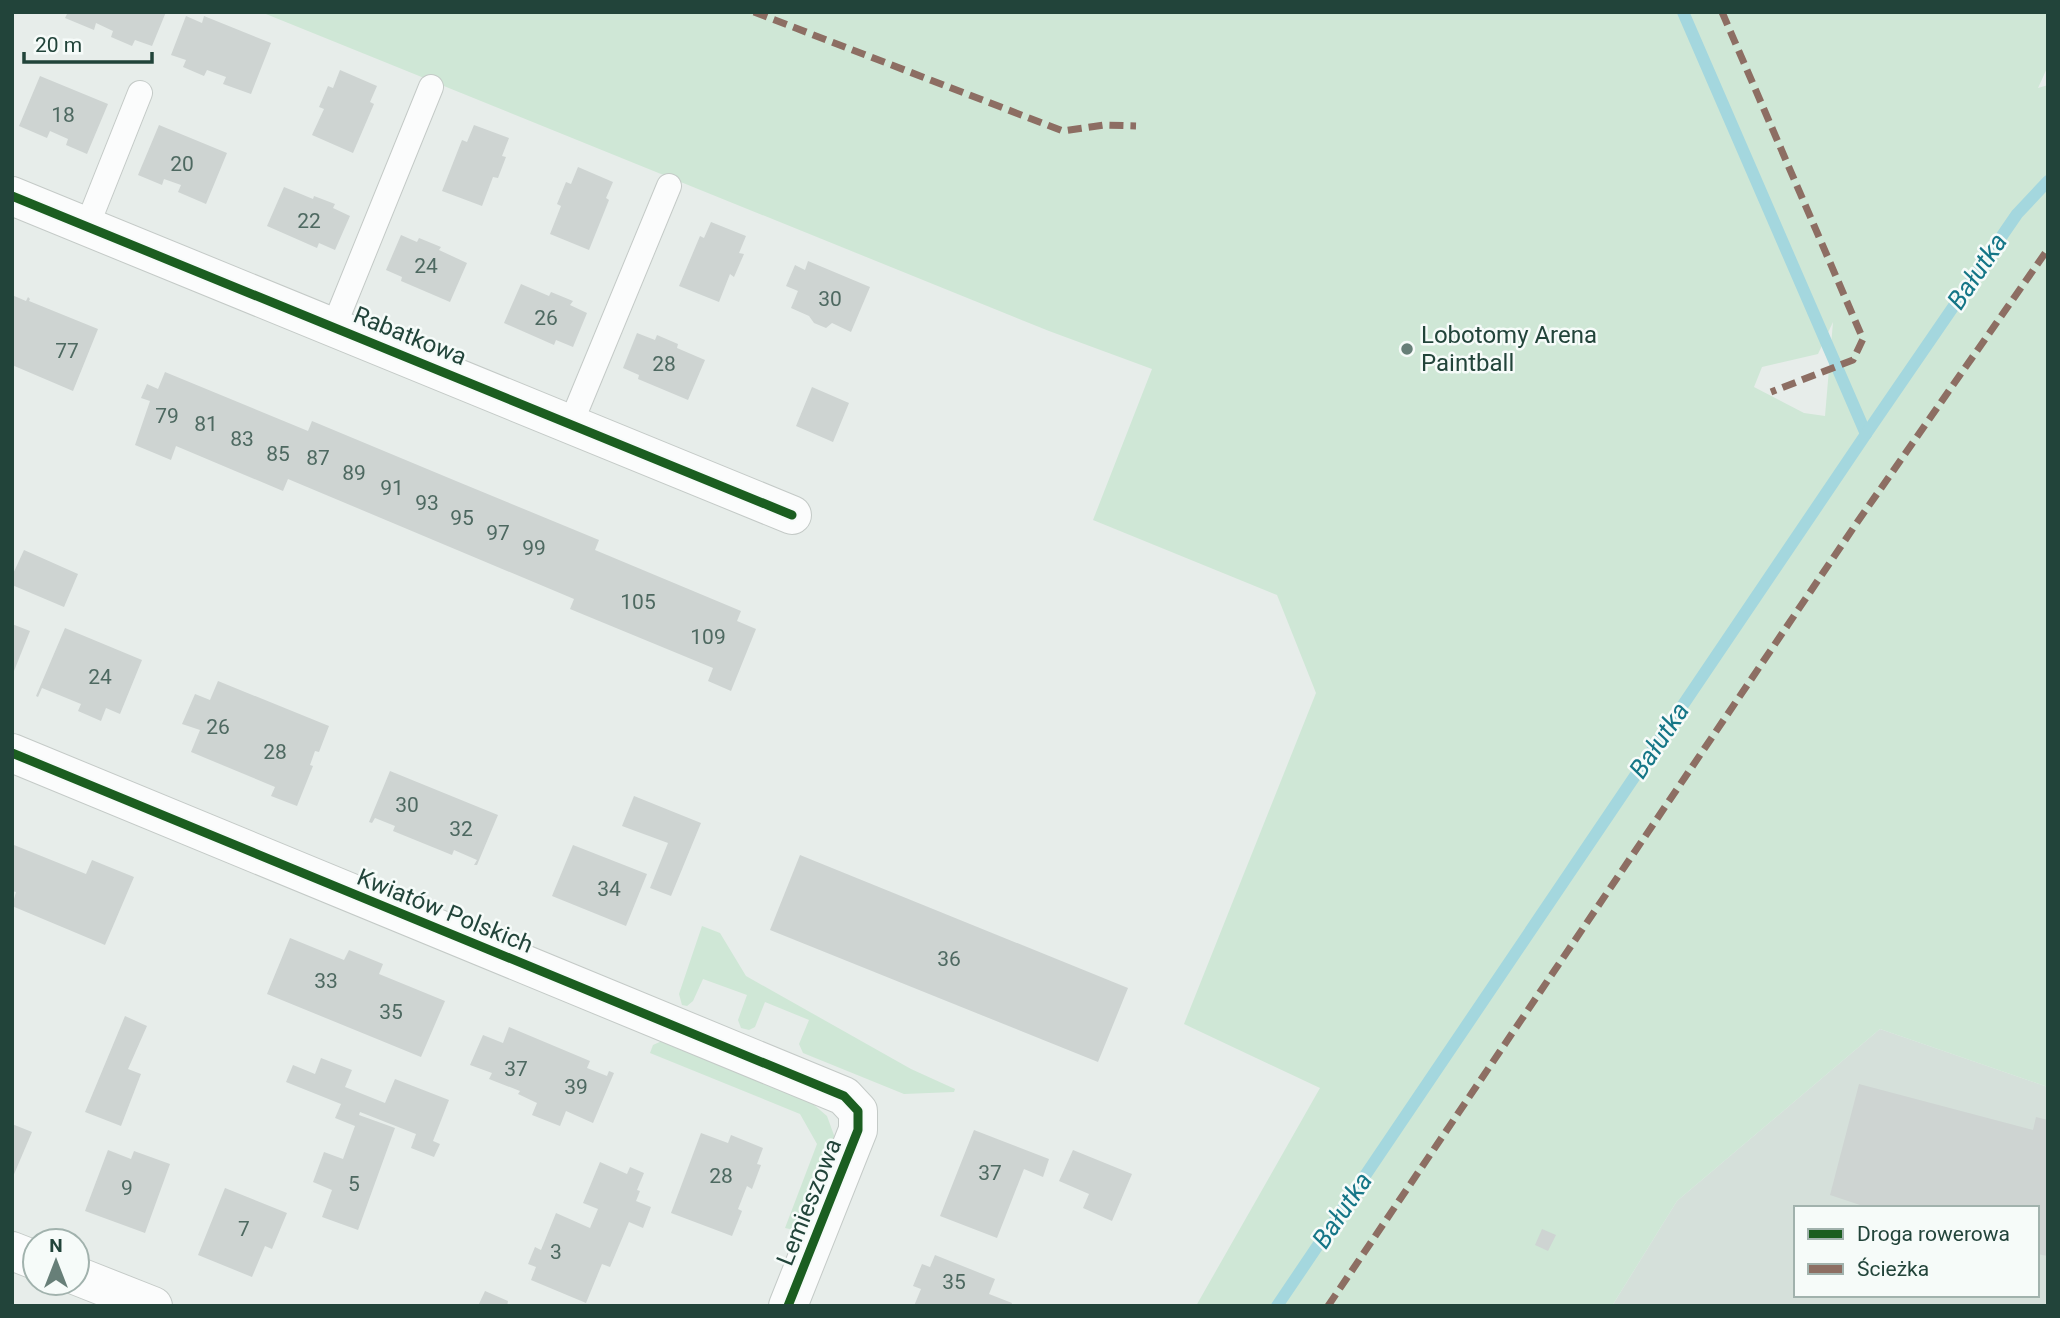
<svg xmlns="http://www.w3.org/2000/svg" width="2060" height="1318" font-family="Roboto,sans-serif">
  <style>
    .built { fill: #d5e0da; fill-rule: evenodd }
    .green { fill: #cfe7d6; fill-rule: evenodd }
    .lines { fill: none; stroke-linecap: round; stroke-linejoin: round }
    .stream { stroke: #a4d7de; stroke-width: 12 }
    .building { fill: #ced4d2 }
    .service-casing { stroke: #c4cac7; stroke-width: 26 }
    .minor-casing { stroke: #c4cac7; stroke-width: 40 }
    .service { stroke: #fbfcfc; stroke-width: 24 }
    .minor { stroke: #fbfcfc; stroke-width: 38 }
    .quiet { stroke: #8d6e63; stroke-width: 7; stroke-dasharray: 14 7; stroke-linecap: butt }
    .cycleway-casing { stroke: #f6fbf9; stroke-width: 13 }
    .cycleway { stroke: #1b5e20; stroke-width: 9 }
    .poi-dot { fill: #677f78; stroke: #f6fbf9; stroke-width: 2.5 }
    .labels { text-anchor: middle; stroke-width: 5; stroke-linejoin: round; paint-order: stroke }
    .number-label { font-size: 21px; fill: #4e6961 }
    .poi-label { font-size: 24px; fill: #22443a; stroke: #f6fbf9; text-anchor: start }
    .street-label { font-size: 24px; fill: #22443a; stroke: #f6fbf9 }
    .water-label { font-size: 26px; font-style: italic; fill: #157687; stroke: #f6fbf9 }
  </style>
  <rect width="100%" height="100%" fill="#e7edea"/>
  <path class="built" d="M1880,1029L2048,1087V1306H1612L1677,1201ZM1796,1208H2037V1295H1796Z"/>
  <g class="green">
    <path d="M261,12H2048V66L2038,88L2048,85V1087L1880,1029L1677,1201L1612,1306H1196L1320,1088L1184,1024L1316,693L1277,595L1093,520L1152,369L1049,331ZM1833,322L1825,416L1804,413L1754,387L1762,367L1818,354Z"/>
    <polygon points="702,926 720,933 746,976 911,1069 955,1089 954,1092 904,1094 803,1053 799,1044 809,1020 765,1002 755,1027 749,1030 741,1028 738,1020 747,995 703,979 693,1001 687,1006 682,1005 679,994"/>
    <polygon points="664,1040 807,1099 827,1116 835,1138 803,1228 794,1230 785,1228 817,1144 800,1114 650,1053 653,1045"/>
  </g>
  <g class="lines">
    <g class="stream">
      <polyline points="1683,12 1866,434"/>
      <polyline points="1277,1306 1866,434 2017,214 2048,181"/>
    </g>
  </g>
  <g class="building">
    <polygon points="68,12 166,12 152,46 135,40 132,46 111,37 113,31 96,23 94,30 65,18"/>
    <polygon points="186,16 202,23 204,16 271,43 251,94 223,84 226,77 207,70 204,76 183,67 186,60 171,55"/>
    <polygon points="340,70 377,86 370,102 374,104 353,153 312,135 324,109 319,107 328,86 333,88"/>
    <polygon points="40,76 108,104 87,154 66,145 68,139 50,131 47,138 19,126"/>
    <polygon points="159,125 227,153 206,204 178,192 181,185 164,179 162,185 138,175"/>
    <polygon points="474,125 509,138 502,156 506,157 498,178 493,177 482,206 442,191 462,140 467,142"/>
    <polygon points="578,167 613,182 606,198 609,200 589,250 550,234 561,206 557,204 566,182 571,184"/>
    <polygon points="284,187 313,199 314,196 335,204 333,208 350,216 335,250 319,243 317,248 267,226"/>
    <polygon points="711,222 746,236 739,253 744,254 734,277 730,274 719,302 679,286 700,236 704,238"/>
    <polygon points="401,235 417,242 419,238 441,247 439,250 467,263 450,302 401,281 402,277 386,270"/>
    <polygon points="808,261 870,287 851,332 832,323 826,328 814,323 809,316 791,308 798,291 786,286 795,265 805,270"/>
    <polygon points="521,284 549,296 551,292 573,301 570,305 587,313 573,347 556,340 554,345 504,323"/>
    <polygon points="12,295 26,301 28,297 30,299 29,301 98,329 73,391 12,365"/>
    <polygon points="637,333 655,340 657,335 678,344 677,348 705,360 688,400 638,379 639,375 623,368"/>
    <polygon points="165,372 308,431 312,421 456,481 599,540 595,550 741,611 737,621 756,629 731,691 708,681 713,668 570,609 574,599 288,479 283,491 176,446 171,460 135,445 150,401 141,398 147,384 158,389"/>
    <polygon points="812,387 849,403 833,442 796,426"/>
    <polygon points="24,550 78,574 64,607 12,585 12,576"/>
    <polygon points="12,624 30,631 12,676"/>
    <polygon points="65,628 142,660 120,714 106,708 101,721 78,711 81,704 42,688 38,697 36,696"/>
    <polygon points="218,681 329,726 319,752 315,751 310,765 313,766 297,806 271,796 275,787 191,752 200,730 182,724 195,694 210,700"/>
    <polygon points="390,771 498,815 477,865 474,865 477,860 454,850 452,855 393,831 395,826 375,818 372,823 369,822"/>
    <polygon points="634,796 701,823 671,896 650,888 668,843 622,826"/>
    <polygon points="14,845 86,874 92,860 134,877 105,945 12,906 16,892 12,891"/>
    <polygon points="573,845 647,874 626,926 552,896"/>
    <polygon points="800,855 1128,988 1098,1062 770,930"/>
    <polygon points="290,938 344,960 349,950 383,964 379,974 445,1001 421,1057 267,994"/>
    <polygon points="125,1016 147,1026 128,1069 141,1074 121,1126 85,1112"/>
    <polygon points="509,1027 590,1061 587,1068 607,1076 609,1071 614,1073 593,1123 566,1111 560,1126 532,1115 537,1103 518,1094 520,1091 489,1079 492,1073 470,1065 483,1035 503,1043"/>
    <polygon points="321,1058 352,1070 345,1087 385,1103 395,1079 449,1100 433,1141 440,1144 434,1157 411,1148 416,1134 360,1112 359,1115 395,1128 358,1230 322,1217 332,1190 313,1182 324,1152 343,1159 355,1126 335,1118 341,1104 286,1082 293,1065 315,1074"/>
    <polygon points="1859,1084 2033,1130 2036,1117 2048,1120 2048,1256 2037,1254 2037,1208 1869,1208 1830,1195"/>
    <polygon points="12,1124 32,1132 12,1179"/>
    <polygon points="974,1130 1049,1159 1043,1177 1024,1169 997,1238 940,1216"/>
    <polygon points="701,1133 728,1143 731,1135 763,1148 757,1164 761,1165 752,1189 747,1186 738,1209 742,1211 732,1236 671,1213"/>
    <polygon points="108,1150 131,1159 134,1151 170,1164 145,1233 85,1211"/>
    <polygon points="1073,1150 1132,1174 1112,1221 1083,1208 1089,1194 1059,1181"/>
    <polygon points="600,1162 627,1174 630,1167 644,1173 637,1190 640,1191 636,1201 651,1207 643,1228 629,1222 610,1267 602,1264 586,1303 531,1280 536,1267 528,1264 535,1247 541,1250 556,1213 590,1228 598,1209 583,1203"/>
    <polygon points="225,1188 287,1213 272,1249 265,1246 252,1277 198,1255"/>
    <polygon points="1542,1229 1556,1235 1548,1251 1535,1245"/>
    <polygon points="935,1255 995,1279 989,1294 1012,1303 1011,1306 914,1306 921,1289 913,1286 922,1264 930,1267"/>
    <polygon points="485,1291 508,1301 507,1306 478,1306"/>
  </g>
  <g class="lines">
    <g class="service-casing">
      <g id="service">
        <polyline points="87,226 140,93"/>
        <polyline points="334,326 431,87"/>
        <polyline points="571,423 669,186"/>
      </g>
    </g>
    <g class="minor-casing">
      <g id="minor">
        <polyline points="12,196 792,515"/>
        <polyline points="12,753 844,1096 858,1111 858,1130 788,1306"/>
        <polyline points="12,1251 35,1260"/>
        <polyline points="77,1276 153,1306"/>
      </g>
    </g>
    <use href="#service" class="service"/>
    <use href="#minor" class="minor"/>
    <g class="quiet">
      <polyline points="754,12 1063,131 1104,125 1136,126"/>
      <polyline points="1722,12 1863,339 1853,360 1771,392"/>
      <polyline points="1328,1306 1856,524 2048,249"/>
    </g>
    <g class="cycleway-casing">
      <g id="cycleway">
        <polyline points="12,196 792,515"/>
        <polyline points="12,753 844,1096 858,1111 858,1130 788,1306"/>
      </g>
    </g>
    <use href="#cycleway" class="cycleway"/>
  </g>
  <circle class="poi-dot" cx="1407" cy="349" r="7"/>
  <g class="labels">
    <g class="number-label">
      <text x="63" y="122">18</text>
      <text x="182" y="171">20</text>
      <text x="309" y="228">22</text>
      <text x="426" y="273">24</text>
      <text x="830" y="306">30</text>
      <text x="546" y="325">26</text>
      <text x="67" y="358">77</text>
      <text x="664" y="371">28</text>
      <text x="167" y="423">79</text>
      <text x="206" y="431">81</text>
      <text x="242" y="446">83</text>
      <text x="278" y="461">85</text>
      <text x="318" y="465">87</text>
      <text x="354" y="480">89</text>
      <text x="392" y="495">91</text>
      <text x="427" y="510">93</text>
      <text x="462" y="525">95</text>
      <text x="498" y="540">97</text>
      <text x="534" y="555">99</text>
      <text x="638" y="609">105</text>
      <text x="708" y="644">109</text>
      <text x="100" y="684">24</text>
      <text x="218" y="734">26</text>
      <text x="275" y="759">28</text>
      <text x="407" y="812">30</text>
      <text x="461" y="836">32</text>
      <text x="609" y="896">34</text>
      <text x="949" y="966">36</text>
      <text x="326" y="988">33</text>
      <text x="391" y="1019">35</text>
      <text x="516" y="1076">37</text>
      <text x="576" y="1094">39</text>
      <text x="990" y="1180">37</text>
      <text x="721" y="1183">28</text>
      <text x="354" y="1191">5</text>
      <text x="127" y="1195">9</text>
      <text x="244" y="1236">7</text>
      <text x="556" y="1259">3</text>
      <text x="954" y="1289">35</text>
    </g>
    <g class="poi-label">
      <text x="1421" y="343">Lobotomy Arena<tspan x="1421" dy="28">Paintball</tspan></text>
    </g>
    <g class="street-label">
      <text transform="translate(410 336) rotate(22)" y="8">Rabatkowa</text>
      <text transform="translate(445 911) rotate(22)" y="8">Kwiatów Polskich</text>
      <text transform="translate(809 1202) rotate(-68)" y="8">Lemieszowa</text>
    </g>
    <g class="water-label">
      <text transform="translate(1977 271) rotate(-56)" y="9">Bałutka</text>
      <text transform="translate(1659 740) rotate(-56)" y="9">Bałutka</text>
      <text transform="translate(1342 1210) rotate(-56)" y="9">Bałutka</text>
    </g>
  </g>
  <rect width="2060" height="1318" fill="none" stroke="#22443a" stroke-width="28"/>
  <rect x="1794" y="1206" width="245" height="91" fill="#f6fbf9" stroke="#a1b2ad" stroke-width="2"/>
  <rect x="1808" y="1229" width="35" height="10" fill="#1b5e20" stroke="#a1b2ad" stroke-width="2"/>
  <text x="1857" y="1241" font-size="21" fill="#22443a">Droga rowerowa</text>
  <rect x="1808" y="1264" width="35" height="10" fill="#8d6e63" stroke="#a1b2ad" stroke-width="2"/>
  <text x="1857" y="1276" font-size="21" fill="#22443a">Ścieżka</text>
  <g transform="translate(56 1262)"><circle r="33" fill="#f6fbf9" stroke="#a1b2ad" stroke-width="2"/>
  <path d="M0-5L12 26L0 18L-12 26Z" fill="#677f78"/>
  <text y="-10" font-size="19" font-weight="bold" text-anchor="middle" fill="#22443a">N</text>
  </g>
  <path d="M24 52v10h128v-10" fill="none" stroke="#22443a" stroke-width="3.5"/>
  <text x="35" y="52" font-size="21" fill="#22443a" stroke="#f6fbf9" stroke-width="5" paint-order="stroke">20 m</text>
</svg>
